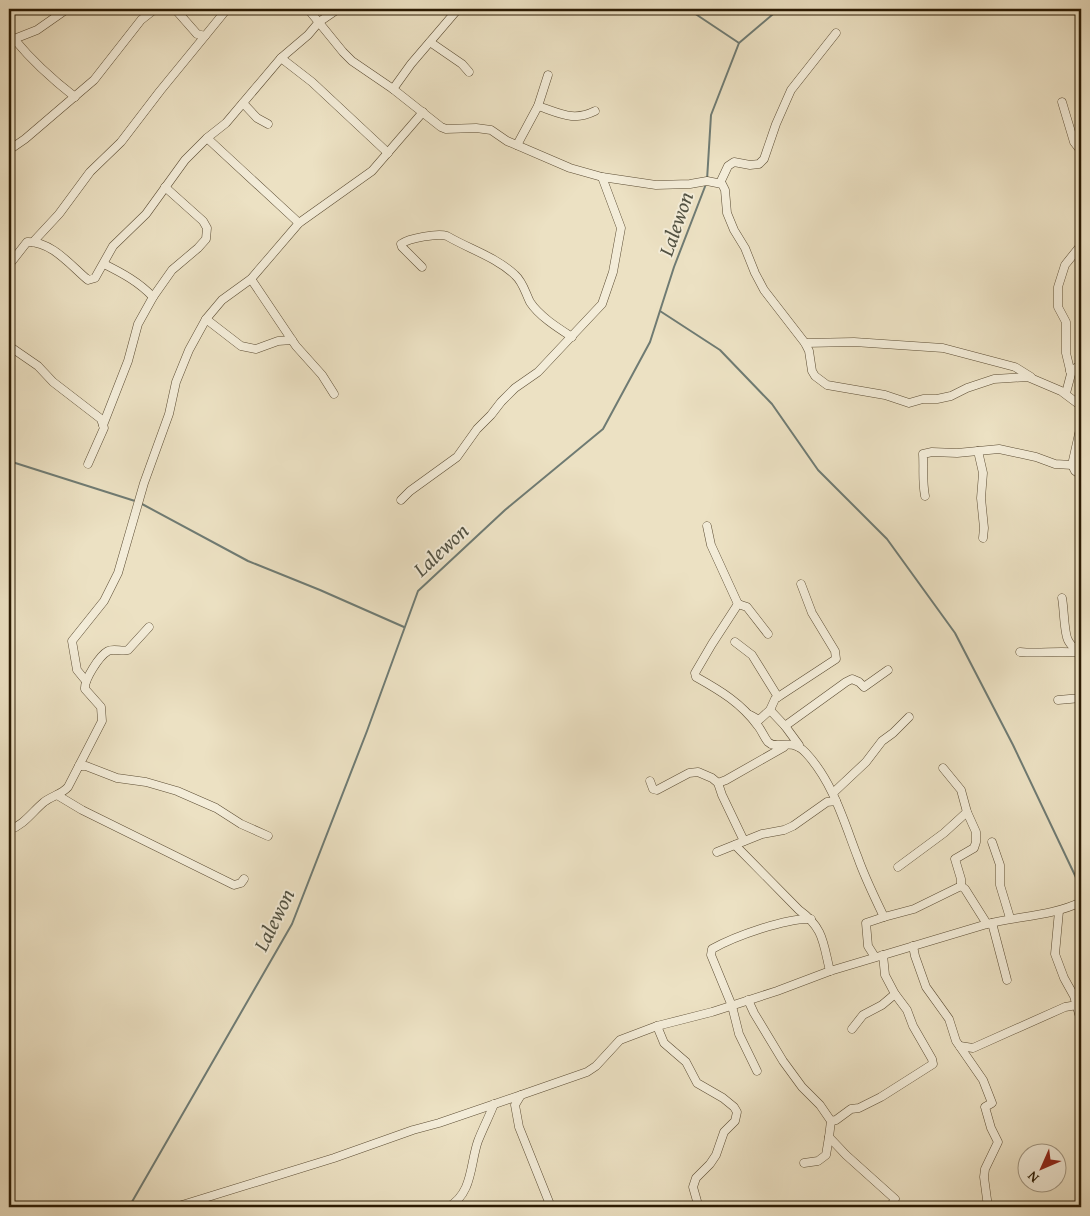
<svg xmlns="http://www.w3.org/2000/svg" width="1090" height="1216" font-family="'Gentium Book Plus',serif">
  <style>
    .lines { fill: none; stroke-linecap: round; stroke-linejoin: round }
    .stream { stroke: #6f7b73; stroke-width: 2 }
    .minor-casing { stroke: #5b4c33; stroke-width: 9 }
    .minor { stroke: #f3ecd8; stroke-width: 8 }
    .labels { text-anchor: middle; stroke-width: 4; stroke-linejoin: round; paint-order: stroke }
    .water-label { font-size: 21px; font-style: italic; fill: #535344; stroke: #f3ecd8 }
  </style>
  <rect width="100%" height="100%" fill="#ece1c3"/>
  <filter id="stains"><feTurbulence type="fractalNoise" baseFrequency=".004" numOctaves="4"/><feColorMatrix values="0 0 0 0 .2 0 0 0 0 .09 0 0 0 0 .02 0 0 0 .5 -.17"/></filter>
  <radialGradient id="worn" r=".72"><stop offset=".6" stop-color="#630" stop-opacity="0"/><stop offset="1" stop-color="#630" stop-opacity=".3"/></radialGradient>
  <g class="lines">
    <g class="stream">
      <polyline points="688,9 739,43"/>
      <polyline points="707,180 711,115 739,43 779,9"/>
      <polyline points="660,311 720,350 772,404 818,470 887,539 955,633 1013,745 1081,888"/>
      <polyline points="9,461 135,501"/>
      <polyline points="142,504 248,561 320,590 404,627"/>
      <polyline points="129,1207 292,924 367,731 418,591 505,510 603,429 650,342 674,267 706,184"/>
    </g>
    <g class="minor-casing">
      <g id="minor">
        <polyline points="175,9 197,34 205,36 227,9"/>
        <polyline points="308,9 343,52 352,61 393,89 441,127 446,129 476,128 491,130 507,141 570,168 602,177 656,185 690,184 707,181 722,184 725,190 727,213 734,230 745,248 755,273 764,290 805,343 809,351 812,371 815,376 827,385 885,395 909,403 923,399 937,399 951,396 967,388 994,379 1028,377 1061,391 1081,406"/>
        <path d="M15,40C33,62 52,79 75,97"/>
        <polyline points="9,41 37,30 67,9"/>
        <polyline points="430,42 462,64 469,72"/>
        <polyline points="281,58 312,82 388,153"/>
        <polyline points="393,89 411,64 458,9"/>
        <polyline points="1062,102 1074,142 1081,151"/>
        <polyline points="243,103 257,118 268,124"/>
        <path d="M538,106C560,113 573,122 595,111"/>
        <polyline points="207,138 299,223"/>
        <polyline points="517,145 538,106 548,75"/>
        <polyline points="9,150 25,139 94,80 141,20 155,9"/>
        <polyline points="720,183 728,166 734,162 750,165 759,164 764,159 776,124 791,90 836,33"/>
        <polyline points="33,242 59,214 90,172 121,142 160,91 205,36"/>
        <path d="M104,264C122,273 139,282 153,297"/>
        <path d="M9,265L27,242C52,241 71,266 88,280L95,278L113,246L146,214L185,160L207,138L226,123L281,58L308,35L319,22L338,9"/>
        <path d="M422,267L402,247L401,244C409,238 438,233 447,236C469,249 496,257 515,275C523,282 525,292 530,302C539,316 558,328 572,337"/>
        <polyline points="251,279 296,346 322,375 334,394"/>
        <polyline points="206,319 241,346 256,349 278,341 292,340"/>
        <polyline points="805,343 854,342 943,348 1015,367 1031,377"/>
        <polyline points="9,346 38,366 53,382 101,419 104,428 88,464"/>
        <polyline points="1070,371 1081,365"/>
        <polyline points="1066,393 1071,374 1066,353 1066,322 1058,307 1058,287 1065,265 1081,245"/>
        <polyline points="103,425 128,361 138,324 153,297 172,270 198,248 206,239 207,228 203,221 165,187"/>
        <polyline points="1081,425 1072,465 1075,471 1081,475"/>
        <polyline points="978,451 983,473 981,498 984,528 983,538"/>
        <path d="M925,496C922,480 924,469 923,454L932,452L957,453L999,449L1036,457L1055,464L1072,465"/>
        <polyline points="401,500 410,491 457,457 477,429 491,415 501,402 515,388 538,372 602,304 613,272 621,228 602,177"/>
        <polyline points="707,526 711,545 738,604"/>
        <path d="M1062,598C1064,607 1064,633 1068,640C1070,645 1075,649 1079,653"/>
        <path d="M768,634L747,607L738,604L712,644L695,673L696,677C721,691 741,703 758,726C762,731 764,737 768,742C777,751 790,736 806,753C833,782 844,822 858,858C865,878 875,898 884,917L866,923L868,946L875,957"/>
        <polyline points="735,642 752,655 778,697"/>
        <path d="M1020,652C1041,654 1061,650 1081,653"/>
        <polyline points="86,681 77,670 72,641 104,601 118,573 144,483 169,414 176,382 189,350 206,319 222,300 251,279 299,223 372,171 423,112"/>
        <polyline points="1058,700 1081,698"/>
        <polyline points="770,710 785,726"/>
        <polyline points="750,715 759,720 770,710 775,699 836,659 835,651 812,613 801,584"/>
        <polyline points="799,747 799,745 785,726 846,682 852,679 859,682 864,687 888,670"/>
        <polyline points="79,766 86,766 117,778 146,782 177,791 216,808 241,824 268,836"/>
        <polyline points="943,768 961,790 967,812 976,832 976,842 974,848 955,859 961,879 961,886"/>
        <polyline points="650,781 653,789 657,790 689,773 698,772 712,778 718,783 722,795 744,841"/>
        <polyline points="718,783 726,780 784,747"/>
        <polyline points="833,793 866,762 882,741 893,733 909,717"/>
        <polyline points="57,795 82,810 234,885 241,883 244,879"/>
        <path d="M9,830C24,825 32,812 44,802C52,796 62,794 68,787L102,721L101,707L85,689C84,680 99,656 108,651C114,648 122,652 128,650L149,627"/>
        <polyline points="992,842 1000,865 1000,885 1010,918"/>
        <path d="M735,845L799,910C824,928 823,943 830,971"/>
        <polyline points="717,852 762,834 784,830 793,826 827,802 836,801"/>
        <polyline points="898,867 944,833 967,812"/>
        <polyline points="1059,911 1055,954 1064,978 1074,996 1081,1021"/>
        <polyline points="884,917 914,909 961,886 965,889 987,924"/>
        <polyline points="992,923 1007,980"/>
        <polyline points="913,946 915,956 926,987 949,1019 956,1041 983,1080 992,1103 985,1107 991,1128 998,1142 985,1169 984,1177 988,1207"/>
        <polyline points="748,1000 754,1013 783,1061 802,1087 820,1105 831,1121 829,1137 846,1155 895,1199 890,1207"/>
        <polyline points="657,1026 664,1043 686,1062 697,1083 723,1098 734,1107 737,1112 735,1121 724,1132 716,1155 710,1164 696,1178 693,1187 697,1201 695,1207"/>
        <polyline points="852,1029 863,1015 882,1005 895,994"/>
        <polyline points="960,1046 973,1048 1065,1007 1077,1005"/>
        <path d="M757,1071L739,1034L732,1006L711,955L712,949C735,936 786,918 811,919"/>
        <polyline points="831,1121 836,1120 851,1109 859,1108 881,1097 933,1064 932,1059 913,1026 907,1010 895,994 885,975 883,955"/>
        <polyline points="804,1163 818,1161 826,1155 829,1137"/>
        <polyline points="183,1207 182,1205 334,1158 413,1130 439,1123 521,1095"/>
        <path d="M448,1207C473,1194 470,1163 478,1141C483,1128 489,1117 494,1104"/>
        <path d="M551,1207L519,1127L515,1105L521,1095L587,1072L596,1066L620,1040L657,1026L712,1012L777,991L830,971L987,924C1018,916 1052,916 1081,902"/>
      </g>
    </g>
    <use href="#minor" class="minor"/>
  </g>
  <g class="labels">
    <g class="water-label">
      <text transform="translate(676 224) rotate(-71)" y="7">Lalewon</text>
      <text transform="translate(441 550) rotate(-43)" y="7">Lalewon</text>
      <text transform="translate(274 920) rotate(-64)" y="7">Lalewon</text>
    </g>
  </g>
  <rect width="1090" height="1216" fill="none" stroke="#ece1c3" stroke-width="30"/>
  <rect x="10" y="10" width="1070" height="1196" fill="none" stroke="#2b1b03" stroke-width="2.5"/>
  <rect x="15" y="15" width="1060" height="1186" fill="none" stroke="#2b1b03"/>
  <g transform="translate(1042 1168) rotate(225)"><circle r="24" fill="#f3ecd8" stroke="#a39883"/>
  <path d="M0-4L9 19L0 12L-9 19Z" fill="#8f2418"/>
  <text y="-8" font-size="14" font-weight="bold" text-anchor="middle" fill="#2b1b03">N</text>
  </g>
  <rect width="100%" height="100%" filter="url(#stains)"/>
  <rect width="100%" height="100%" fill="url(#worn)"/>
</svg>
